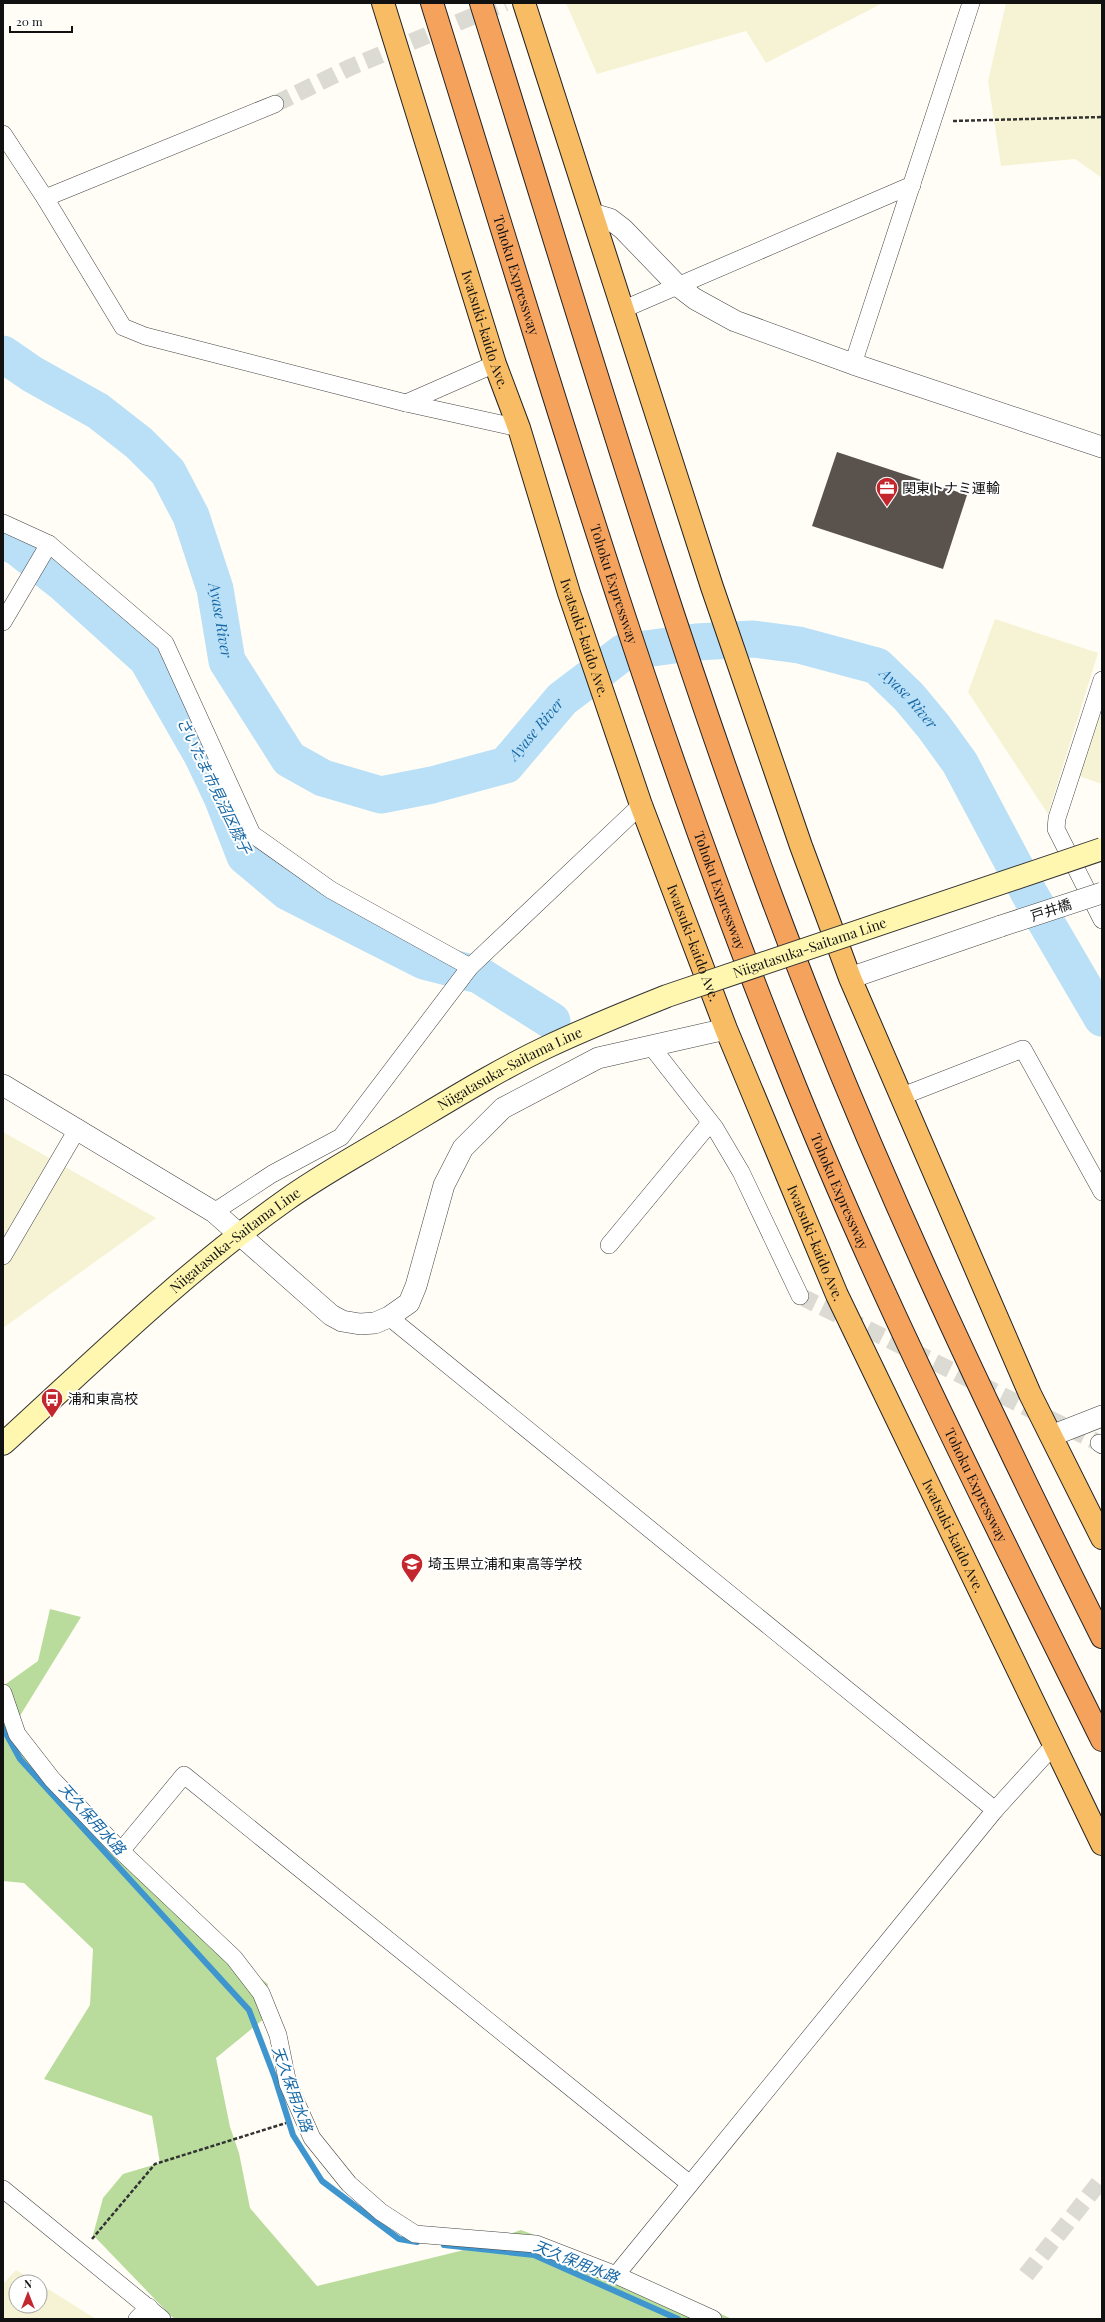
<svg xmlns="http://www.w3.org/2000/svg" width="1105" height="2322" font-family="'Playfair Display','Noto Sans JP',serif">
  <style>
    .farmland { fill: #f6f3d4 }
    .forest { fill: #b9dc9c }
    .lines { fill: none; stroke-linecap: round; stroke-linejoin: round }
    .stream { stroke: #3f96cf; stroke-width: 6 }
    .river { stroke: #b9e0f7; stroke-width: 37 }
    .building { fill: #5a524d }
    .minor-tunnel { stroke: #dbdad3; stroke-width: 17; stroke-dasharray: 17 8; stroke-linecap: butt }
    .minor-casing { stroke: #444; stroke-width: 18 }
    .tertiary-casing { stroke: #444; stroke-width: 22 }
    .secondary-casing { stroke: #333; stroke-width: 24 }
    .trunk-casing { stroke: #222; stroke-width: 24 }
    .motorway-casing { stroke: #222; stroke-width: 24 }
    .path { stroke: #333; stroke-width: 2.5; stroke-dasharray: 4 2; stroke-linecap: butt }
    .minor { stroke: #fff; stroke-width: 17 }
    .tertiary { stroke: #fff; stroke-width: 21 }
    .secondary { stroke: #fff6b0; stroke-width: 22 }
    .trunk { stroke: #f7bc64; stroke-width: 22 }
    .motorway { stroke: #f5a25d; stroke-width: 22 }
    .tertiary-bridge-casing { stroke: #444; stroke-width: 22; stroke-linecap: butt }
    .secondary-bridge-casing { stroke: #333; stroke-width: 24; stroke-linecap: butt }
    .tertiary-bridge { stroke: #fff; stroke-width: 21 }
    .secondary-bridge { stroke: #fff6b0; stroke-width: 22 }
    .labels { text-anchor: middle; stroke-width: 4; stroke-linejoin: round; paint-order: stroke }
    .street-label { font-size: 14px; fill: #111; stroke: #fff }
    .poi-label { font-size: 14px; fill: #111; stroke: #fff; text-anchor: start }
    .water-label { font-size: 15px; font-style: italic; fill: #1768a6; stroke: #fff }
  </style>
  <rect width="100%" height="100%" fill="#fffdf5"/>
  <g class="farmland">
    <polygon points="566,3 883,3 766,63 746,31 597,74"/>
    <polygon points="1006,3 1102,3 1102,178 1075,159 1001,166 988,81"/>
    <polygon points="995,619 1098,653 1048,814 968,692"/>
    <polygon points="1099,716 1102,717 1102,784 1079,776"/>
    <polygon points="3,1132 156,1218 3,1328"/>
    <polygon points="16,2270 36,2282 16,2282 16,2306 40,2306 40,2284 96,2319 3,2319 3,2284"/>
  </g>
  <polygon class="forest" points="50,1609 81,1617 18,1719 13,1738 182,1920 268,1984 265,2018 216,2058 230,2127 239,2153 250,2208 317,2286 460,2251 521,2230 609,2263 732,2319 174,2319 93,2235 103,2198 123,2174 160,2163 152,2116 44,2079 90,2005 93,1949 24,1883 3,1881 3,1686 38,1661"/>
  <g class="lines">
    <g class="stream">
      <polyline points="3,1728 20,1759 249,2010 275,2078 293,2135 322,2181 399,2239 417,2242"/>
      <polyline points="444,2245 534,2255 678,2319"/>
    </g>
    <g class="river">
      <path id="s1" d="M3,354L32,374L98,411L139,443L168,472L191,516L215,589L227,661L289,759L323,778L381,795L432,785L506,765L562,699L624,652L696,642L753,639L799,645L877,666L909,697L934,727L960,763L1029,893L1102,1018"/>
      <polyline points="3,541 17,547 64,584 147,659 202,755 222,797 245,856 288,892 424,961 479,975 552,1021"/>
    </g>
  </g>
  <polygon class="building" points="837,452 967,495 943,569 812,526"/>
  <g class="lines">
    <g class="minor-tunnel">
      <polyline points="275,104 351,67 505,3"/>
      <polyline points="800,1296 1099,1443"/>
      <polyline points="1026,2275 1102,2179"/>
    </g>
    <g class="minor-casing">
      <g id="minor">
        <polyline points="3,134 45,198 123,327 145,336 406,403 519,428"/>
        <polyline points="45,198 275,104"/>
        <polyline points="624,309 912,185"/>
        <polyline points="853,364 971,3"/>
        <polyline points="406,403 495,364"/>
        <polyline points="3,523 49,544 165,643 252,834 331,890 470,967"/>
        <polyline points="3,622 49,544"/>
        <polyline points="1102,680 1057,818 1056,829 1102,920"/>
        <polyline points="651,1046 715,1128 741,1172 800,1296"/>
        <polyline points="900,1097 1023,1049 1102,1192"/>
        <polyline points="214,1212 272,1174 341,1137 470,967 641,805"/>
        <polyline points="609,1245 710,1123"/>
        <polyline points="3,1256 78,1128"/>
        <polyline points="389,1317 995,1810"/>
        <polyline points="1099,1443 1102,1445"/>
        <polyline points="3,1693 17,1734 52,1779 121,1851 234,1958 261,1993 278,2035 288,2084 312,2138 349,2184 381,2212 415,2234 536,2244 616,2275 713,2319"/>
        <polyline points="121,1851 184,1775 690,2184"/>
        <polyline points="3,2189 162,2319"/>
        <polyline points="616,2275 995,1810 1054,1745"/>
        <polyline points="137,2319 149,2307"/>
      </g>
    </g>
    <g class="tertiary-casing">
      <g id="tertiary">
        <polyline points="593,214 610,219 623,229 678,286 695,299 735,321 853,364 1102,447"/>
        <polyline points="850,978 1001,926"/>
        <polyline points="3,1085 214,1212 331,1315 342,1321 360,1324 375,1323 389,1317 409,1303 416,1286 444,1185 463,1148 503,1108 598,1058 726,1029"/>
        <polyline points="1051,1436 1102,1416"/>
      </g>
    </g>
    <g class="secondary-casing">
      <g id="secondary">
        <path id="s2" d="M3,1444C95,1360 184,1272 286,1200C318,1177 353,1158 386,1138"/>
      </g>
    </g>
    <g class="trunk-casing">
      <g id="trunk">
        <path id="s3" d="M383,3L495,364L519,428L569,593L641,805L726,1029L837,1295L1102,1844"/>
        <polyline points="524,3 712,587 801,846 850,978 1030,1394 1102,1538"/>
      </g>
    </g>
    <g class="motorway-casing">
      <g id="motorway">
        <path id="s4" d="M432,3C543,358 646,716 785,1061C877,1293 991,1516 1102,1740"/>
        <path d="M481,3C575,302 663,604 772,898C866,1151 981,1396 1102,1637"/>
      </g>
    </g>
    <g class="path">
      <polyline points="953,121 1102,117"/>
      <polyline points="92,2239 155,2164 286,2123"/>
    </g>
    <use href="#minor" class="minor"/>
    <use href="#tertiary" class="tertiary"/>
    <use href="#secondary" class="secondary"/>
    <use href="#trunk" class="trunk"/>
    <use href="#motorway" class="motorway"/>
    <g class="tertiary-bridge-casing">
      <polyline id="tertiary-bridge" points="1001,926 1102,893"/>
    </g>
    <g class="secondary-bridge-casing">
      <g id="secondary-bridge">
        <path id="s5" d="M386,1138C439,1107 492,1073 547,1047C587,1028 627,1012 667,996L1102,849"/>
      </g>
    </g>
    <use href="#tertiary-bridge" class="tertiary-bridge"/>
    <use href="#secondary-bridge" class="secondary-bridge"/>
  </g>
  <defs>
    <g id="office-pin" transform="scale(1.15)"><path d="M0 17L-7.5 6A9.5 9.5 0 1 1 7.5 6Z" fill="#c4262e" stroke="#fff"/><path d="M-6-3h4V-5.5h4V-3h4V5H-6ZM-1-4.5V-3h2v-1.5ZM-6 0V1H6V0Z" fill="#fff"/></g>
    <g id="bus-pin" transform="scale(1.15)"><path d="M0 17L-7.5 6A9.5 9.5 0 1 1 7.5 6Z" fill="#c4262e" stroke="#fff"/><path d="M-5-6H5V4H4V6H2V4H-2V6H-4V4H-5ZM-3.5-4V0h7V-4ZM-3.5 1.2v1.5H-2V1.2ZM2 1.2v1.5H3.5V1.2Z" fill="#fff"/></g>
    <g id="school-pin" transform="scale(1.15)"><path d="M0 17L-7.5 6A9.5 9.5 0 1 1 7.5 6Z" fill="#c4262e" stroke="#fff"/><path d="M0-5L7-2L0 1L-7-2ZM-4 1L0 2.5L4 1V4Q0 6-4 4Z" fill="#fff"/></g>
  </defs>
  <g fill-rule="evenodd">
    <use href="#office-pin" x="887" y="488"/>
    <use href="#bus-pin" x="52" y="1399"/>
    <use href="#school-pin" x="412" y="1564"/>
  </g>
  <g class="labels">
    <g class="street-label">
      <text dy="5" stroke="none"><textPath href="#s4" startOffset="285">Tohoku Expressway</textPath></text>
      <text dy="5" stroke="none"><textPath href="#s3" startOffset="342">Iwatsuki-kaido Ave.</textPath></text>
      <text dy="5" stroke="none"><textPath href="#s4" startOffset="609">Tohoku Expressway</textPath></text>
      <text dy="5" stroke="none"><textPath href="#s3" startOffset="666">Iwatsuki-kaido Ave.</textPath></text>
      <text dy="5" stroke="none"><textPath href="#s4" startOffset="933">Tohoku Expressway</textPath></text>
      <text transform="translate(1051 910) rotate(-18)" y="5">戸井橋</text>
      <text dy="5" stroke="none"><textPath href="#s3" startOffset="990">Iwatsuki-kaido Ave.</textPath></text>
      <text dy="5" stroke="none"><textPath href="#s5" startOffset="466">Niigatasuka-Saitama Line</textPath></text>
      <text dy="5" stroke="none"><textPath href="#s5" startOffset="142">Niigatasuka-Saitama Line</textPath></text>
      <text dy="5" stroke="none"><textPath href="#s4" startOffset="1257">Tohoku Expressway</textPath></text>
      <text dy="5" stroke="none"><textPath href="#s2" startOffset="309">Niigatasuka-Saitama Line</textPath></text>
      <text dy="5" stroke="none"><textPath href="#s3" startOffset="1314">Iwatsuki-kaido Ave.</textPath></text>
      <text dy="5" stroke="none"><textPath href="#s4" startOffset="1581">Tohoku Expressway</textPath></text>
      <text dy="5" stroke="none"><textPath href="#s3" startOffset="1638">Iwatsuki-kaido Ave.</textPath></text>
    </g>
    <g class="poi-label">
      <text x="902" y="493">関東トナミ運輸</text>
      <text x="68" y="1404">浦和東高校</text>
      <text x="428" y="1569">埼玉県立浦和東高等学校</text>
    </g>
    <g class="water-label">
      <text dy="5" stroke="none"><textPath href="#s1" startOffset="362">Ayase River</textPath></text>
      <text dy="5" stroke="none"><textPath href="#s1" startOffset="1214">Ayase River</textPath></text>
      <text dy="5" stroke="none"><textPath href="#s1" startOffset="794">Ayase River</textPath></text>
      <text transform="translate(214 786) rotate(64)" y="5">さいたま市見沼区膝子</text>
      <text transform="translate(92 1819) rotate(48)" y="5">天久保用水路</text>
      <text transform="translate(292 2089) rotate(70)" y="5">天久保用水路</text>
      <text transform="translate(576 2262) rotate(22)" y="5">天久保用水路</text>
    </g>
  </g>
  <rect width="1105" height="2322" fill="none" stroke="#111111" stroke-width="8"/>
  <g transform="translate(28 2294)"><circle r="19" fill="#ffffff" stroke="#a0a0a0"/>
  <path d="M0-3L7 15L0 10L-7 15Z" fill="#c4262e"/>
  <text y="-6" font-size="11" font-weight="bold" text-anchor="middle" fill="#111111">N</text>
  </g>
  <path d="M10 26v6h62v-6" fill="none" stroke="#111111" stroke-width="2"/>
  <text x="16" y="26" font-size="12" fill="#111111" stroke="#ffffff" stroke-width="3" paint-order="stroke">20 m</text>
</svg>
